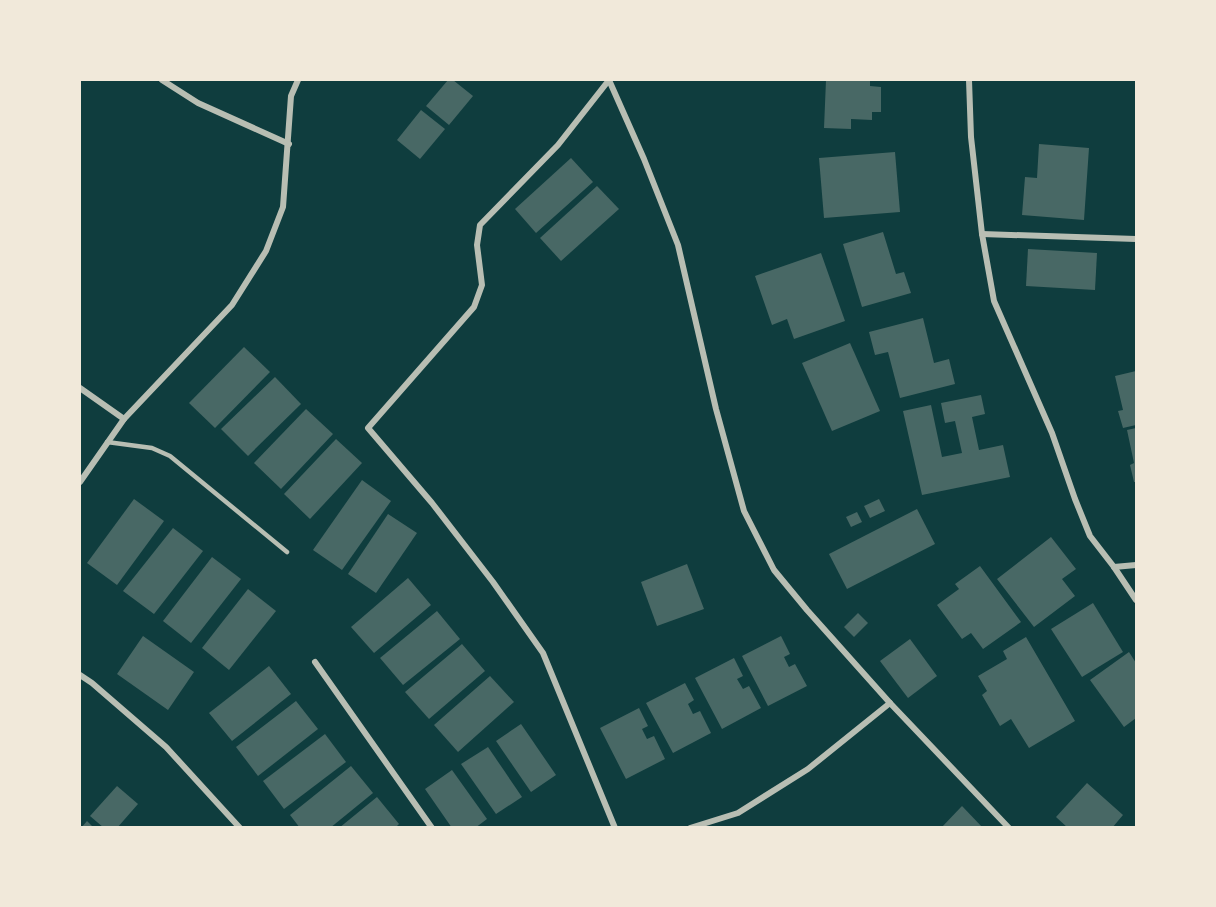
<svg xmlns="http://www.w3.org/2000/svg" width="1216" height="907" font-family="'Fira Sans Condensed',sans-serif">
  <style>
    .building { fill: #486865 }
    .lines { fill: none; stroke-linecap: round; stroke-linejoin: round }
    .service { stroke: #b8beb3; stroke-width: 4.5 }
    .minor { stroke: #b8beb3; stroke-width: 6 }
  </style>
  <rect width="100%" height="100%" fill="#0f3d3e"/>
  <g class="building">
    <polygon points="448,80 453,80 473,96 449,125 426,106"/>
    <polygon points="826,80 870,80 870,86 881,87 881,112 872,112 872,120 851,119 851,129 824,128"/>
    <polygon points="421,110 445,129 420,159 397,140"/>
    <polygon points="1039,144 1089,148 1084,220 1022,215 1025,177 1037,178"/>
    <polygon points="895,152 900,212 824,218 819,158"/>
    <polygon points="571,158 593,182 536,233 515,209"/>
    <polygon points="597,186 619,209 561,261 540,238"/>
    <polygon points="883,232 896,274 904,272 911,293 862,307 843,244"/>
    <polygon points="1028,249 1097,253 1095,290 1026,286"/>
    <polygon points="821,253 845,321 794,339 787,319 772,325 755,276"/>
    <polygon points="923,318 934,363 949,359 955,384 900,398 888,352 875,355 869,332"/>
    <polygon points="850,343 880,411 832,431 802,363"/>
    <polygon points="244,347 270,372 215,428 189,403"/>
    <polygon points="1136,371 1136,425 1123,428 1118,411 1123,410 1115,376"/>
    <polygon points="275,377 301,404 248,456 221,429"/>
    <polygon points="981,395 985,414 972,417 979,450 1003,445 1010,477 922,495 903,411 931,405 942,457 962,453 955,421 945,423 941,403"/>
    <polygon points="306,409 333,434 281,489 254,463"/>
    <polygon points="1136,428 1136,482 1134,482 1130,465 1134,463 1127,430"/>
    <polygon points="336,439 362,463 310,519 284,494"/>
    <polygon points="362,480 391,501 342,570 313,550"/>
    <polygon points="134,499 164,521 117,585 87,563"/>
    <polygon points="879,499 885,511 870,518 864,506"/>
    <polygon points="917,509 935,544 847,589 829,554"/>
    <polygon points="857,512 862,522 851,527 846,517"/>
    <polygon points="388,514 417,533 376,593 348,574"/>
    <polygon points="173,528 203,551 154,614 123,591"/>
    <polygon points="1051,537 1076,569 1062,579 1075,596 1034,627 997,579"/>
    <polygon points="212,557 241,579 191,643 163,621"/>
    <polygon points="687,564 704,609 657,626 641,582"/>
    <polygon points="980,566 1021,622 983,649 971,633 962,639 937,605 959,589 955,584"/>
    <polygon points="408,578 431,605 374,653 351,627"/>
    <polygon points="248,589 276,611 229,670 202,648"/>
    <polygon points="1093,603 1123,652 1082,677 1051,629"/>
    <polygon points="437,611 460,639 403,685 380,658"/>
    <polygon points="858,613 868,623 854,637 844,627"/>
    <polygon points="143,636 194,672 168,710 117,674"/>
    <polygon points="781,636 790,654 784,657 789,667 795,664 807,686 768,706 742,656"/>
    <polygon points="1026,637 1075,721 1029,748 1011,719 1000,726 982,695 987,691 978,676 1007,659 1003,651"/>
    <polygon points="910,639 937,676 908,698 880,661"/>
    <polygon points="462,644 485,671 429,719 405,692"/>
    <polygon points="1129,652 1136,663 1136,718 1124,727 1090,680"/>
    <polygon points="734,658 743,676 737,679 743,689 749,686 761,708 722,729 695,678"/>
    <polygon points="269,666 291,694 232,741 209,713"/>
    <polygon points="490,676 514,702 458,752 434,725"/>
    <polygon points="685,683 694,700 688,704 693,714 700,711 711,733 673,753 646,703"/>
    <polygon points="296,701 318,729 258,776 236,747"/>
    <polygon points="639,708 648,726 642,729 647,739 654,736 665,759 626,779 600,728"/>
    <polygon points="521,724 556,775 531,792 496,741"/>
    <polygon points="325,734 346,762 284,809 263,781"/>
    <polygon points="488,747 522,797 496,814 461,764"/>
    <polygon points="351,766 373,793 330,828 300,828 290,815"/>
    <polygon points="452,770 487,819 475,828 452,828 425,789"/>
    <polygon points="1087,783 1123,815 1112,828 1068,828 1056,817"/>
    <polygon points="117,786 138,804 117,828 104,828 90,816"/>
    <polygon points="377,797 399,824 395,828 339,828"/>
    <polygon points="962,806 983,828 941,828"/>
    <polygon points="87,821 94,828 81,828"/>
  </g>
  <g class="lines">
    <polyline class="service" points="107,442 152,448 170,456 287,552"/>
    <g class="minor">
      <polyline points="162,80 198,103 289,144"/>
      <polyline points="609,80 558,145 480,225 477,245 482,285 474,307 368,428 432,503 493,582 543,653 615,828"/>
      <polyline points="609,80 644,159 678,245 716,409 744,511 774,570 807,610 890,703 1009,828"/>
      <polyline points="969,80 971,137 982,234 994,301 1052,433 1075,499 1090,536 1114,567 1136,600"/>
      <polyline points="982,234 1136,239"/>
      <polyline points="80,388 124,419"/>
      <polyline points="80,482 124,419 232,305 266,251 283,207 291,96 298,80"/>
      <polyline points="1114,567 1136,565"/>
      <polyline points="315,662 432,828"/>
      <polyline points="80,675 92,683 166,747 240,828"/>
      <polyline points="690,828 738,813 808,769 890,703"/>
    </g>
  </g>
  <rect width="1216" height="907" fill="none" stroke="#f1e9da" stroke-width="162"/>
</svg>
